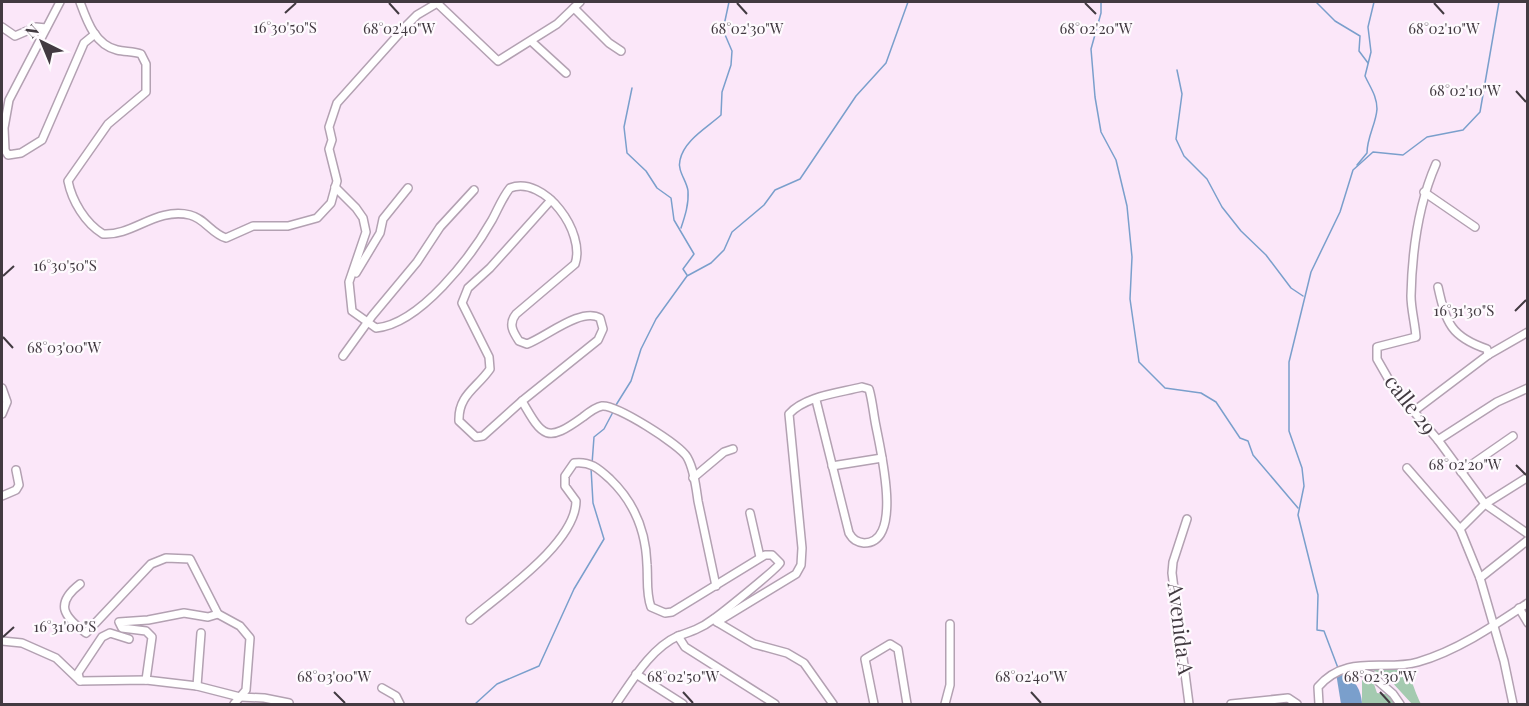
<svg xmlns="http://www.w3.org/2000/svg" width="1529" height="706" font-family="'Playfair Display',serif">
  <style>
    .green { fill: #a4cab0 }
    .water { fill: #7a9fcc }
    .lines { fill: none; stroke-linecap: round; stroke-linejoin: round }
    .stream { stroke: #7a9fcc; stroke-width: 1.5 }
    .street-casing { stroke: #b3a1b2; stroke-width: 10 }
    .street { stroke: #fff; stroke-width: 7 }
    .ticks { fill: none; stroke: #423a41; stroke-width: 2 }
    .labels { text-anchor: middle; stroke-width: 4.5; stroke-linejoin: round; paint-order: stroke }
    .street-label { font-size: 21px; fill: #423a41; stroke: #fefafe }
    .ticks-label { font-size: 15px; text-anchor: middle; fill: #423a41; stroke: #fefafe; stroke-width: 4.5; stroke-linejoin: round; paint-order: stroke }
  </style>
  <rect width="100%" height="100%" fill="#fbe7f9"/>
  <g class="green">
    <path d="M1377,667C1416,671 1406,672 1421,704H1412L1389,679L1371,669Z"/>
    <polygon points="1362,680 1373,681 1377,693 1393,695 1394,704 1362,704"/>
  </g>
  <path class="water" d="M1336,673C1353,675 1361,688 1362,704H1341Z"/>
  <g class="lines">
    <g class="stream">
      <polyline points="1101,2 1101,13 1091,49 1095,97 1101,132 1116,160 1127,206 1132,257 1130,299 1139,362 1165,388 1201,393 1216,402 1240,438 1248,441 1253,455 1298,508"/>
      <polyline points="1316,2 1335,21 1360,36 1359,51 1368,63"/>
      <polyline points="1177,70 1182,94 1176,139 1184,156 1207,179 1222,207 1241,231 1266,255 1291,288 1303,296"/>
      <polyline points="632,88 624,127 627,153 646,171 657,188 671,198 674,220 694,254 683,269 687,275"/>
      <path d="M1357,165L1367,153C1367,137 1376,124 1377,109C1377,96 1370,87 1365,76L1371,52L1368,27L1374,2"/>
      <path d="M681,228C685,216 689,204 688,191C687,181 677,171 680,160C684,140 708,127 721,115L722,92L731,65L732,51L723,30L729,2"/>
      <polyline points="616,405 631,381 641,349 656,319 687,276 711,263 724,250 732,232 764,205 775,190 800,179 856,96 886,63 908,2"/>
      <polyline points="592,464 594,437 604,429 613,412"/>
      <polyline points="1338,668 1324,631 1317,630 1318,595 1298,515 1304,486 1302,468 1289,431 1289,362 1311,272 1340,212 1353,170 1373,152 1403,155 1427,137 1463,130 1480,112 1499,2"/>
      <polyline points="475,704 497,684 539,666 574,589 604,539 593,503 591,468"/>
    </g>
    <g class="street-casing">
      <g id="street">
        <polyline points="60,2 9,100 4,128 5,150 8,155 21,153 42,140 84,43 95,34"/>
        <path d="M80,2C87,21 95,45 117,50C125,52 134,51 141,54L146,64V92L108,124L68,181C72,201 85,223 103,234C133,236 156,207 190,215C204,218 212,234 226,238L253,226H288L317,218L331,203L337,181L329,149L332,140L329,127L337,103L406,26L417,15L439,2"/>
        <polyline points="437,3 498,61 557,24 580,2"/>
        <polyline points="574,8 609,43 621,51"/>
        <polyline points="2,27 15,36 36,27 46,28"/>
        <polyline points="531,41 566,73"/>
        <path d="M1436,164C1418,205 1412,251 1411,296C1411,309 1415,323 1416,337L1377,347V359L1393,387L1438,440L1485,504L1528,534"/>
        <path d="M335,187L356,208L363,218L366,232L349,282L352,311L376,328C420,324 471,257 492,220C498,209 502,198 510,188C545,175 586,233 575,264L516,314C508,324 513,332 519,341L527,344C546,337 581,307 600,318L603,329L598,340L522,401C543,438 547,443 583,417C588,413 596,407 602,406C616,404 680,445 687,457C694,469 696,487 698,501C704,530 710,558 716,586"/>
        <polyline points="1424,192 1475,227"/>
        <polyline points="356,273 380,233 383,219 408,188"/>
        <path d="M1438,287C1446,323 1451,337 1487,349L1488,355"/>
        <polyline points="343,356 372,316 417,262 440,227 474,190"/>
        <polyline points="2,388 7,402 2,414"/>
        <path d="M522,401L483,436L476,437L459,421C458,395 477,388 490,369L489,357L462,303L468,288L490,268L551,200"/>
        <polyline points="1414,411 1488,355 1528,332"/>
        <polyline points="1438,440 1497,402 1528,388"/>
        <polyline points="832,466 882,458"/>
        <polyline points="1407,468 1460,529 1480,578 1504,661 1513,704"/>
        <polyline points="1461,472 1513,436"/>
        <polyline points="693,478 724,452 733,449"/>
        <polyline points="2,496 16,490 19,485 16,470"/>
        <polyline points="750,513 760,557"/>
        <polyline points="1187,519 1173,562 1172,573 1189,704"/>
        <polyline points="1460,529 1485,504 1528,477"/>
        <polyline points="1480,578 1528,540"/>
        <path d="M80,584C54,604 64,617 86,633L151,564L166,558L190,559L218,614L240,626L250,638L246,690L234,704"/>
        <polyline points="1519,608 1528,623"/>
        <path d="M714,619L717,622L796,574L801,565L802,548L789,414C805,396 839,393 862,387L869,389C872,399 873,410 875,421C879,445 905,543 864,543C857,542 853,540 849,533L816,400"/>
        <path d="M470,620C500,594 576,543 576,501L565,486V476L574,463C590,461 598,468 610,479C634,502 646,532 647,565C648,579 646,594 651,607L665,613L672,612L765,555H772L780,563C778,568 721,614 712,620C702,628 690,632 678,636"/>
        <polyline points="717,622 754,644 787,653 804,663 833,704"/>
        <polyline points="2,641 22,643 56,658 80,681 146,680 197,686 240,697 264,698 289,703"/>
        <polyline points="1351,669 1371,675 1393,694 1400,704"/>
        <polyline points="636,674 683,704"/>
        <polyline points="146,680 152,637 146,631 122,628 119,622 148,620 184,613 208,617 218,614"/>
        <polyline points="80,681 78,673 102,637 110,633 129,639"/>
        <polyline points="197,686 201,633"/>
        <polyline points="382,688 396,696 400,704"/>
        <path d="M616,704C632,681 651,648 678,636L685,647L775,704"/>
        <polyline points="874,704 865,659 890,644 898,649 907,704"/>
        <polyline points="945,704 950,685 950,624"/>
        <polyline points="1231,704 1288,698 1297,704"/>
        <path d="M1319,704L1318,687C1347,653 1384,672 1418,662C1457,651 1495,625 1528,603"/>
      </g>
    </g>
    <use href="#street" class="street"/>
  </g>
  <path class="ticks" d="M389,3L399,14M737,3L747,14M1085,3L1096,14M1434,3L1444,14M285,13L296,3M1516,91L1526,102M3,276L14,266M1515,311L1526,300M3,337L13,348M1516,465L1526,475M3,637L14,627M334,692L345,703M683,692L693,703M1031,692L1041,703M1380,692L1390,703"/>
  <g class="labels">
    <g class="street-label">
      <text transform="translate(1410 405) rotate(52)" y="7">calle 29</text>
      <text transform="translate(1180 629) rotate(83)" y="7">Avenida A</text>
    </g>
  </g>
  <g class="ticks-label">
    <text x="285" y="33">16°30'50"S</text>
    <text x="399" y="34">68°02'40"W</text>
    <text x="747" y="34">68°02'30"W</text>
    <text x="1096" y="34">68°02'20"W</text>
    <text x="1444" y="34">68°02'10"W</text>
    <text x="1465" y="96">68°02'10"W</text>
    <text x="65" y="271">16°30'50"S</text>
    <text x="1464" y="316">16°31'30"S</text>
    <text x="64" y="353">68°03'00"W</text>
    <text x="1465" y="470">68°02'20"W</text>
    <text x="65" y="632">16°31'00"S</text>
    <text x="334" y="682">68°03'00"W</text>
    <text x="683" y="682">68°02'50"W</text>
    <text x="1031" y="682">68°02'40"W</text>
    <text x="1380" y="682">68°02'30"W</text>
  </g>
  <rect width="1529" height="706" fill="none" stroke="#423a41" stroke-width="6"/>
  <g transform="translate(42 42) rotate(317)" stroke="#fefafe" stroke-width="4.5" paint-order="stroke">
  <path d="M0-4.5L10 22L0 15L-10 22Z" fill="#423a41"/>
  <text y="-9" font-size="16" font-weight="bold" text-anchor="middle" fill="#423a41">N</text>
  </g>
</svg>
